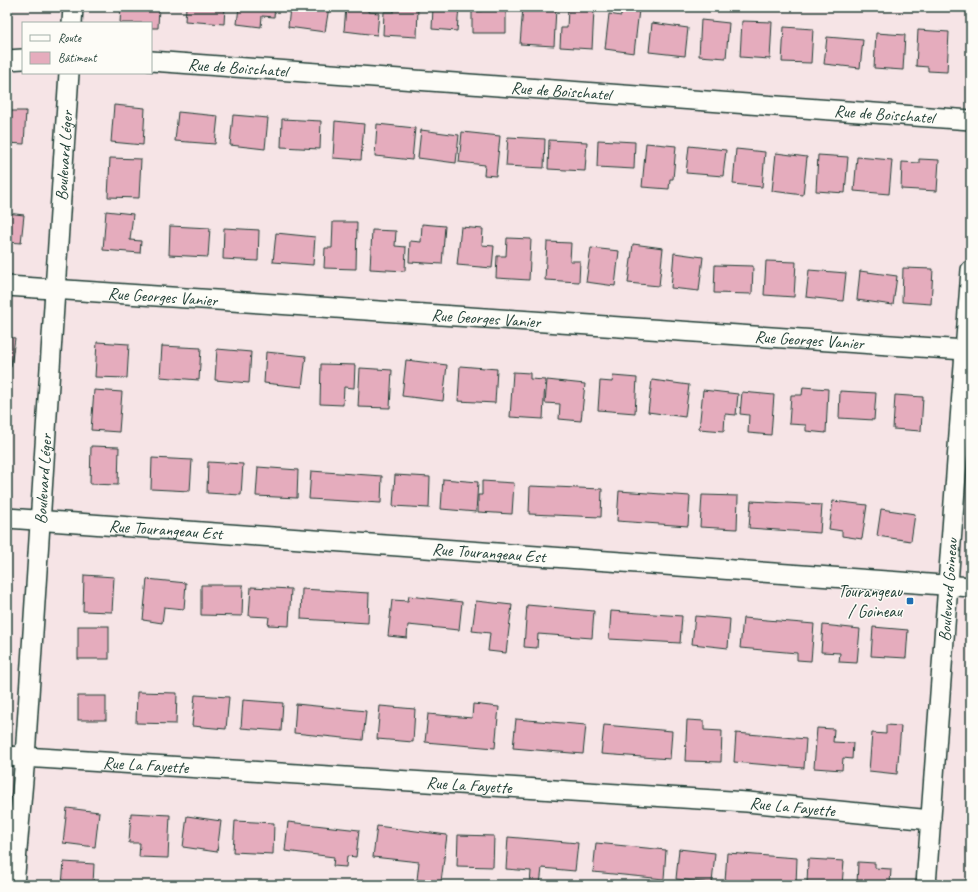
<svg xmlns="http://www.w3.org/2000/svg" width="978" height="892" font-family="Caveat,sans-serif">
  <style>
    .building { fill: #e5acbd; stroke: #1f3d34 }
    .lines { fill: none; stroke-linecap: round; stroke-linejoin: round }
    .street-casing { stroke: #1f3d34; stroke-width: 22 }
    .street { stroke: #fdfcf7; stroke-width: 19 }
    .poi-dot { fill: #1f6fb2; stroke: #fdfcf7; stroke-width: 1.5 }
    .labels { text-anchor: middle; stroke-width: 3; stroke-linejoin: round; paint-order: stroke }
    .street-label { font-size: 17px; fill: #1f3d34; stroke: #fdfcf7 }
    .poi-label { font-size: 17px; fill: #1f3d34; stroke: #fdfcf7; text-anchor: end }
  </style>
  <rect width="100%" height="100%" fill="#f6e4e6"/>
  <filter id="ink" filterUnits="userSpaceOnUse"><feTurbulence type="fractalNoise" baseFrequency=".025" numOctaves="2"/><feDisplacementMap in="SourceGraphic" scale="8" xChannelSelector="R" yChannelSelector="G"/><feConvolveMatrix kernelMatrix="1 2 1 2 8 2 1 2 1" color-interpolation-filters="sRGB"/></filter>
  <g filter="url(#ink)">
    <g class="building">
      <polygon points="9,7 37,7 37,9"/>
      <polygon points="121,7 159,7 158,28 151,28 151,23 120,23"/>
      <polygon points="186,7 225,7 224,24 185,21"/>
      <polygon points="239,7 275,7 274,17 262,16 261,27 237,24"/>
      <polygon points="290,7 329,7 325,32 288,27"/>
      <polygon points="346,7 369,7 368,12 379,13 377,35 344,31"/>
      <polygon points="394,7 418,7 417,37 383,35 384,12 394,12"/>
      <polygon points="433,7 459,7 457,31 432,29"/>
      <polygon points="482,7 506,7 506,33 472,33 472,11 482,11"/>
      <polygon points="523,7 556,8 554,46 520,44"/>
      <polygon points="568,8 594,10 592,49 560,47 561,28 567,28"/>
      <polygon points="623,8 639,10 634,53 605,49 609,14 621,16"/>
      <polygon points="701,20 729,23 726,58 699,56"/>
      <polygon points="742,21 772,22 770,59 740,57"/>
      <polygon points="652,23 688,28 685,56 649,52"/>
      <polygon points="784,27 813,29 811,63 782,62"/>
      <polygon points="918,30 949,32 947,72 928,71 928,67 916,66"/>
      <polygon points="876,33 905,35 903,70 874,68"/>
      <polygon points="827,37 863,40 860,68 824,64"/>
      <polygon points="114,105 145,108 143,145 111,142"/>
      <polygon points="7,111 26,111 24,144 7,143"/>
      <polygon points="178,112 218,116 215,144 175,141"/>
      <polygon points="233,115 268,118 265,149 230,145"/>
      <polygon points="282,119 321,121 320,149 281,147"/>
      <polygon points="335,121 364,124 361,160 333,158"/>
      <polygon points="377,124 415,128 412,160 375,156"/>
      <polygon points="421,130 459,135 456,163 418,158"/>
      <polygon points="462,132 500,136 496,176 484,175 485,165 459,162"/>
      <polygon points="508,137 545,139 544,168 506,166"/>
      <polygon points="549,140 587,142 585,171 548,169"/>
      <polygon points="598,140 635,142 634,169 597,167"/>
      <polygon points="646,143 676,146 673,179 670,179 669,189 642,187"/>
      <polygon points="689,146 726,150 723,176 686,173"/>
      <polygon points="736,149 765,152 762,187 733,184"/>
      <polygon points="776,153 807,157 803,195 772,191"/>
      <polygon points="818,155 848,157 845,193 816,191"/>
      <polygon points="857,157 892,160 889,194 854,191"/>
      <polygon points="110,158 141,159 139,198 108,197"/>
      <polygon points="919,159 939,160 937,191 901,189 902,162 919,163"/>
      <polygon points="106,211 133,214 130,240 141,241 140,253 103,250"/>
      <polygon points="7,213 24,215 21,243 7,242"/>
      <polygon points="333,222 357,222 356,269 324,268 325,248 332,248"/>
      <polygon points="422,224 445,226 442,264 409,262 410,241 421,242"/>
      <polygon points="170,226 210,228 208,257 169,255"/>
      <polygon points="461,227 483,229 482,245 494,246 492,268 457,265"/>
      <polygon points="224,228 259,230 258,261 223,259"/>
      <polygon points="372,230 396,231 395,246 406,247 405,271 370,269"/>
      <polygon points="276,233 315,237 313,265 273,262"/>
      <polygon points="507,238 531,239 529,280 496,278 497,256 506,256"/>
      <polygon points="547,242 571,243 570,261 580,261 579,282 545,280"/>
      <polygon points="633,244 663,248 659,286 628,283"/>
      <polygon points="591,248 619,251 615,286 586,282"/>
      <polygon points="674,253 703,257 699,291 671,288"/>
      <polygon points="766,261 796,262 794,297 764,295"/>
      <polygon points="715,265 753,266 752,294 714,293"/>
      <polygon points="903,268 933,269 931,304 902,302"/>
      <polygon points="809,270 846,273 843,301 806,297"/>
      <polygon points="860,271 897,276 893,305 857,300"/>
      <polygon points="7,337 15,338 11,367 7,366"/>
      <polygon points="97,342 129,344 127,378 95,377"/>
      <polygon points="162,346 201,348 199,380 160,377"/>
      <polygon points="217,349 251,352 249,383 215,380"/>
      <polygon points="266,352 306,356 302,387 264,383"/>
      <polygon points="406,360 447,365 443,401 402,396"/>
      <polygon points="321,364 355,365 354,388 344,387 343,405 320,404"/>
      <polygon points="460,366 497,369 495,403 458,401"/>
      <polygon points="360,368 392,370 390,408 358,407"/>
      <polygon points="513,372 530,373 530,379 545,380 543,419 510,417"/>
      <polygon points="613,376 637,378 635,413 598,410 600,381 612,382"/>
      <polygon points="547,380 585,384 581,421 559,419 560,404 545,403"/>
      <polygon points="652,380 689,385 685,417 648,412"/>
      <polygon points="803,387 828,389 826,433 806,431 806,425 789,424 791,395 802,395"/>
      <polygon points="94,390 122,392 119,432 91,430"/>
      <polygon points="703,390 738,394 736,415 725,414 724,431 699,429"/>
      <polygon points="840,391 876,393 874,420 839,418"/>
      <polygon points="742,392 774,395 771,435 748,433 749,415 740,414"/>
      <polygon points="895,395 923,397 921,431 893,429"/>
      <polygon points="91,446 119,447 118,485 90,484"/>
      <polygon points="152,458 192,460 190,491 151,489"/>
      <polygon points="208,462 243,464 241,495 207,493"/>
      <polygon points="258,467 298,470 297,498 256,496"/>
      <polygon points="311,471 382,476 381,503 309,499"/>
      <polygon points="395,475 430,477 429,508 393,506"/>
      <polygon points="443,479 478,482 476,512 441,509"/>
      <polygon points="482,481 514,483 512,514 478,512 478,495 482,495"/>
      <polygon points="530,486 602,489 601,517 529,514"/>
      <polygon points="619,491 690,496 688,526 617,521"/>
      <polygon points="702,495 738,496 737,529 700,527"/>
      <polygon points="751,501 822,505 820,533 749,528"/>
      <polygon points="833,501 867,505 862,539 842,536 842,531 829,529"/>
      <polygon points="881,509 915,514 911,541 877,536"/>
      <polygon points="84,575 114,577 112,612 83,611"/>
      <polygon points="147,579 186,583 184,609 164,607 162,623 143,620"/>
      <polygon points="201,585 243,585 242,616 201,615"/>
      <polygon points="251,587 291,589 289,626 268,625 269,617 249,616"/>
      <polygon points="302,589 369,593 368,623 301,619"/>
      <polygon points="409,596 462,602 459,630 408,625 407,638 388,636 392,600 408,601"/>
      <polygon points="476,601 512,605 506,653 488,651 490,633 472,631"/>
      <polygon points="527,605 594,611 592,638 538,634 537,648 524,647"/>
      <polygon points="611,611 682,616 680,643 609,639"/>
      <polygon points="695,616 730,619 728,648 692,644"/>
      <polygon points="743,618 814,624 811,661 797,660 797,653 740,648"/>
      <polygon points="823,625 860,629 857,663 839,662 840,653 821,652"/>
      <rect x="78" y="626" width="31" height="33"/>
      <polygon points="873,627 908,630 906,658 871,656"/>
      <polygon points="137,692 177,693 176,724 136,723"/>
      <polygon points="195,695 229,697 226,729 192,726"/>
      <rect x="78" y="696" width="28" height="24"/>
      <polygon points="243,700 283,703 281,731 241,728"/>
      <polygon points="296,704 366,711 363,740 294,733"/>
      <polygon points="473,704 499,707 495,748 425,742 428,714 472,718"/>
      <polygon points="380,706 415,709 413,742 377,739"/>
      <polygon points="516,719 586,725 583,754 513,748"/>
      <polygon points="687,720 704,721 704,730 722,731 721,762 685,761"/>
      <polygon points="604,725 672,731 670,759 601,754"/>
      <polygon points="886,725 901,726 897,774 869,771 872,733 886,734"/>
      <polygon points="817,728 834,729 833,742 853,743 852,759 843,758 842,770 814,768"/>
      <polygon points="736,733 806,739 804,768 734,762"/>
      <polygon points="67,808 99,812 95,847 63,843"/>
      <polygon points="131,813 170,815 168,858 139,857 140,843 129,843"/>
      <polygon points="187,816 221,821 217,852 183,847"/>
      <polygon points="235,821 274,823 273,854 233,852"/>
      <polygon points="288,822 359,830 356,857 347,856 346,867 333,866 334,857 285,851"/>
      <polygon points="377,826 447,835 441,882 417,880 419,862 373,857"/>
      <polygon points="458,835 494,836 493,867 457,866"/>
      <polygon points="508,837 578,843 575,871 542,868 540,885 530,885 531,871 506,869"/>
      <polygon points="596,843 666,850 664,879 593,872"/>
      <polygon points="679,849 715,853 712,883 676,879"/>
      <polygon points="727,853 797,858 796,885 725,882"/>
      <polygon points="808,859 844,861 842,885 807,884"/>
      <polygon points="64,862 94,864 93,885 62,885"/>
      <polygon points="858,862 875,863 875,868 891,869 890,885 857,885"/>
    </g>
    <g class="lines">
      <g class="street-casing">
        <g id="street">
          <polyline points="72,23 73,7"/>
          <polyline points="7,60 23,59"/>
          <path id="s1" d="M151,61L971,120"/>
          <path id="s2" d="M7,286L965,350"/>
          <path id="s3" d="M7,518L971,587"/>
          <path id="s4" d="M7,756L747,802L931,820"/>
          <path id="s5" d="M14,885L25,757L69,73"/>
          <path id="s6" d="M926,885L971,270"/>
        </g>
      </g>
      <use href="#street" class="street"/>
    </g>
  </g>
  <rect class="poi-dot" x="906" y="597" width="8" height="8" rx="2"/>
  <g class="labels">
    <g class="street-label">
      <text dy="6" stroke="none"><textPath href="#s1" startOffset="87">Rue de Boischatel</textPath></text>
      <text dy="6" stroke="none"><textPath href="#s1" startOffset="411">Rue de Boischatel</textPath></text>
      <text dy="6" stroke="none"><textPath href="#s1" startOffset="735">Rue de Boischatel</textPath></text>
      <text dy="6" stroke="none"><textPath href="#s5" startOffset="731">Boulevard Léger</textPath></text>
      <text dy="6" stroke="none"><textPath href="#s2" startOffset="156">Rue Georges Vanier</textPath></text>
      <text dy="6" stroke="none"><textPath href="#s2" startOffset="480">Rue Georges Vanier</textPath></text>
      <text dy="6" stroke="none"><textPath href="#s2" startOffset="804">Rue Georges Vanier</textPath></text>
      <text dy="6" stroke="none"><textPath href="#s5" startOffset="407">Boulevard Léger</textPath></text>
      <text dy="6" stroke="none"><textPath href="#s3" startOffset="159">Rue Tourangeau Est</textPath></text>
      <text dy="6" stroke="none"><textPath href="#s3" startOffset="483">Rue Tourangeau Est</textPath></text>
      <text dy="6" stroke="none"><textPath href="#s6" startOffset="296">Boulevard Goineau</textPath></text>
      <text dy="6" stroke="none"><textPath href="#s4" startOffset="139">Rue La Fayette</textPath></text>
      <text dy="6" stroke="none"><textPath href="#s4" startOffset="463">Rue La Fayette</textPath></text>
      <text dy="6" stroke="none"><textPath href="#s4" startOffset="787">Rue La Fayette</textPath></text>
    </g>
    <g class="poi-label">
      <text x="902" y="597">Tourangeau<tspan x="902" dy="20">/ Goineau</tspan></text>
    </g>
  </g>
  <rect width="978" height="892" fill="none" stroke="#fdfcf7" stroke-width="24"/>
  <rect x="12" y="12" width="954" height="868" fill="none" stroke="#1f3d34" stroke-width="1.5" filter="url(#ink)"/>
  <rect x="22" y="22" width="130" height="52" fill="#fdfcf7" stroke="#a4b0a9"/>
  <rect x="30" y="35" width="20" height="6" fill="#fdfcf7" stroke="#a4b0a9"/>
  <text x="58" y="42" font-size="12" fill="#1f3d34">Route</text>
  <rect x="30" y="52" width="20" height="12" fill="#e5acbd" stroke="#a4b0a9"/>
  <text x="58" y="62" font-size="12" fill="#1f3d34">Bâtiment</text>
</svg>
